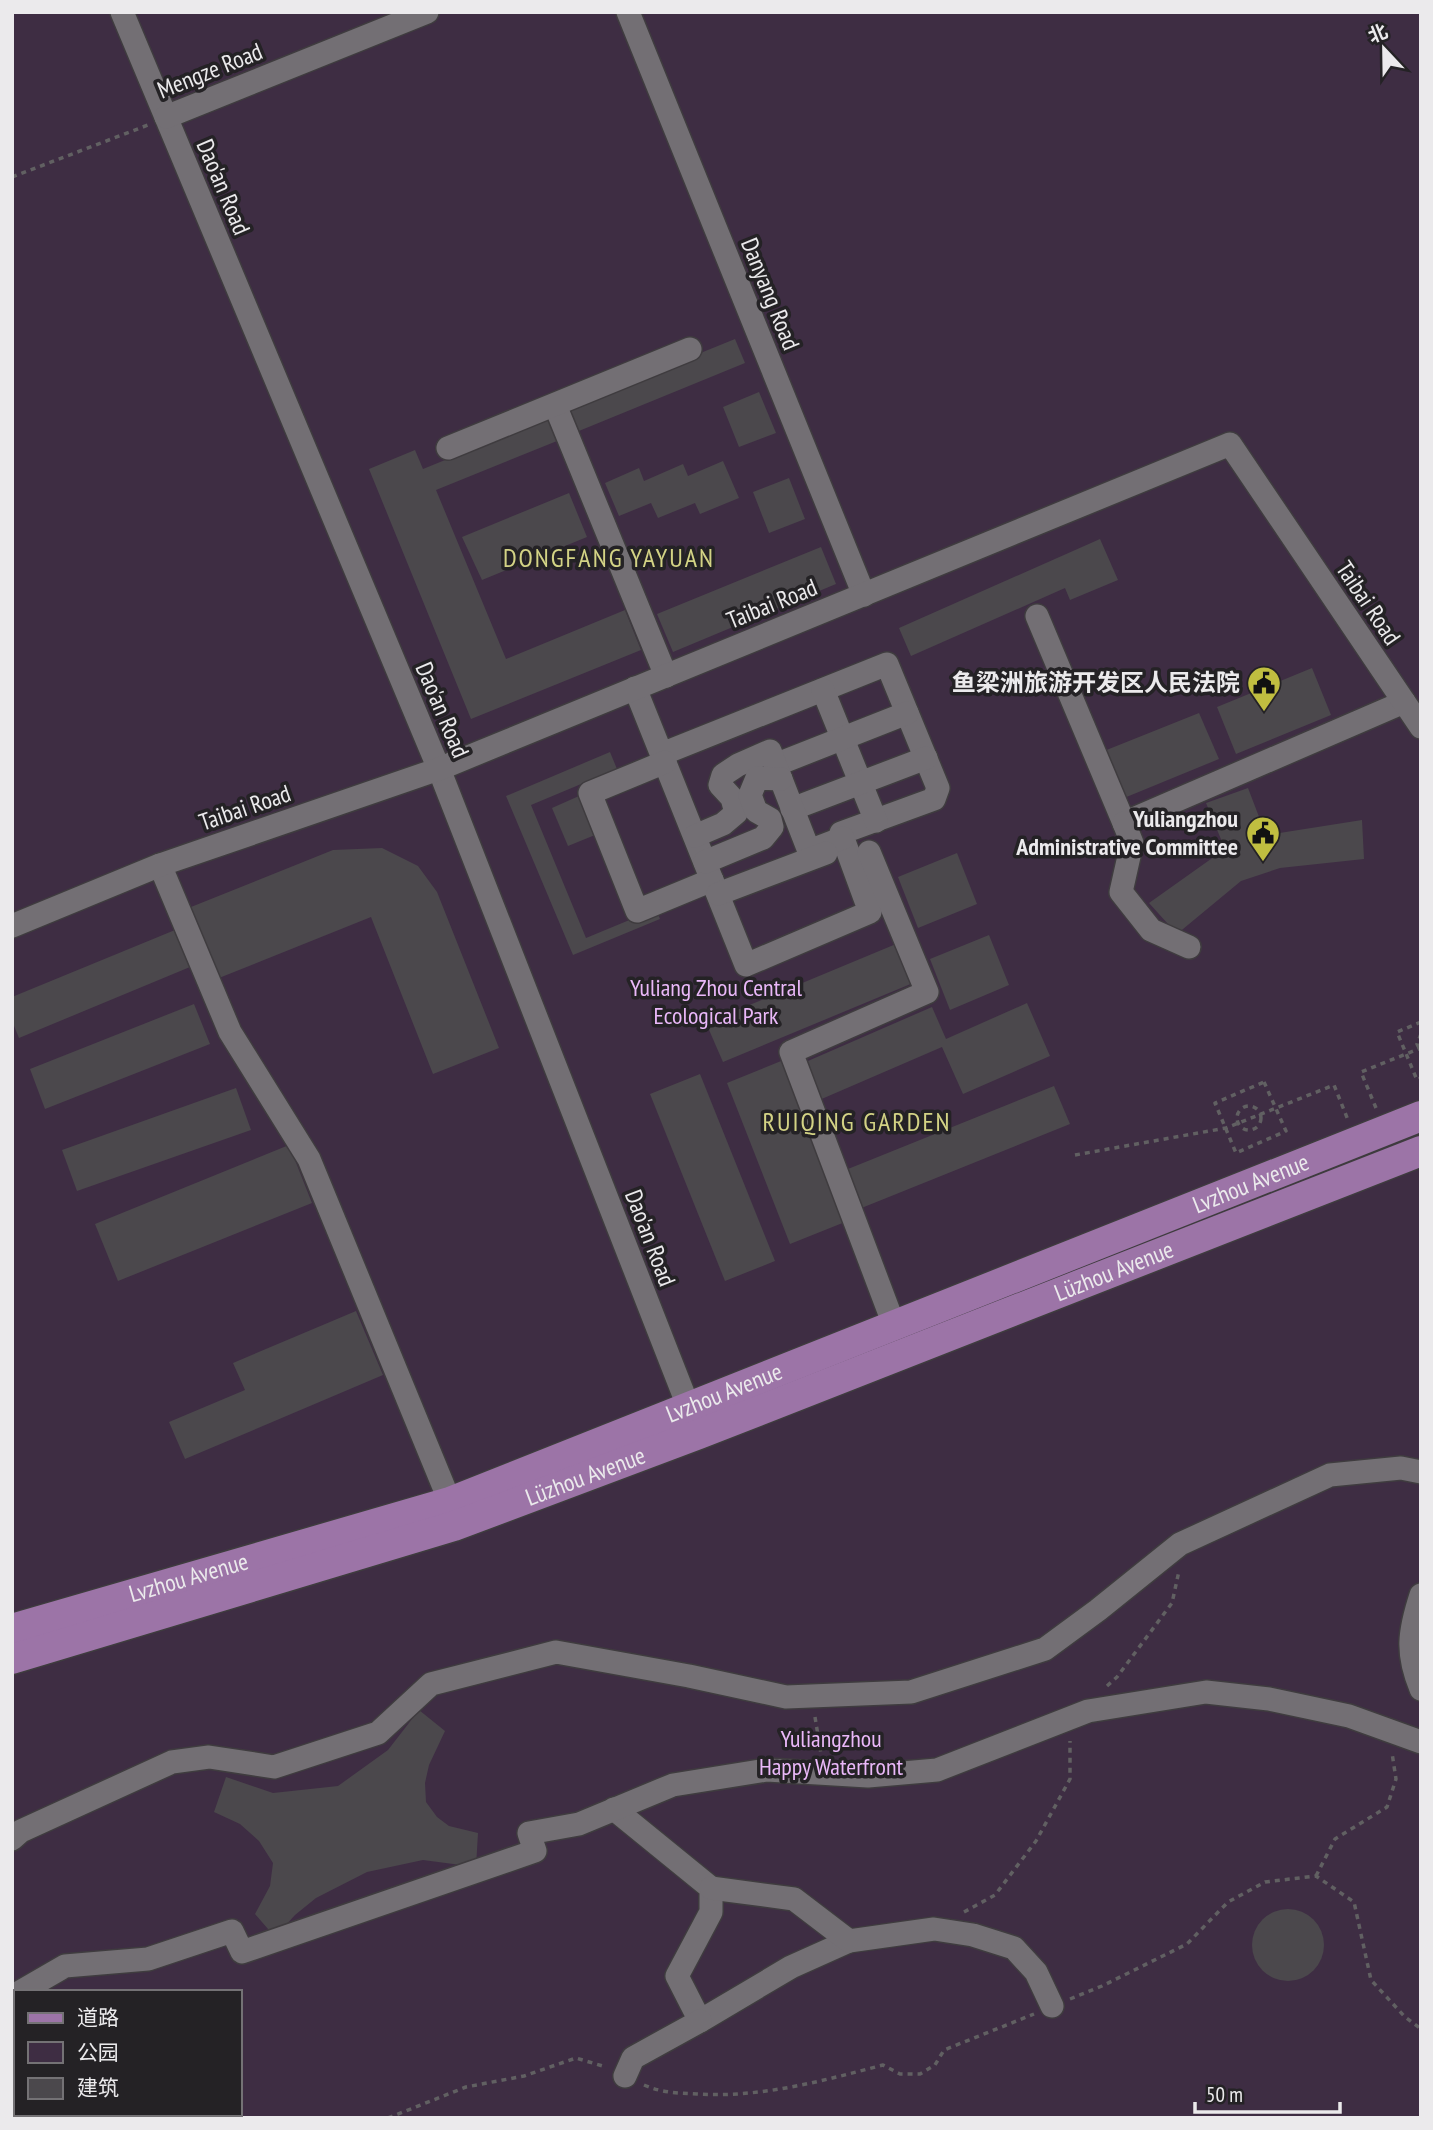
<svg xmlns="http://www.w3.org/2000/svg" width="1433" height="2130" font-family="'PT Sans Narrow','Noto Sans SC',sans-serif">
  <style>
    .green { fill: #3e2d43; fill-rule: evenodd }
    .building { fill: #4b484c }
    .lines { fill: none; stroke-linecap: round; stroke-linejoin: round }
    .minor-casing { stroke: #3f3c3f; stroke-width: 26 }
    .major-casing { stroke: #3f3c3f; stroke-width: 33 }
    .path { stroke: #616062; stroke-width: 3.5; stroke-dasharray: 5 5; stroke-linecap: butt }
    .minor { stroke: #736f74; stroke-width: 23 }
    .major { stroke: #9c74a7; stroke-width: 30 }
    .labels { text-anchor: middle; stroke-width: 7; stroke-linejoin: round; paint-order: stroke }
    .street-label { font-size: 24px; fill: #ebeaec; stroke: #242225 }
    .poi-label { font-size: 24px; font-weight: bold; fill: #ebeaec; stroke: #242225; text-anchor: end }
    .park-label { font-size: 24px; fill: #eab8f9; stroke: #242225 }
    .neighbourhood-label { font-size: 26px; letter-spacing: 2px; fill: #d3d385; stroke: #242225 }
  </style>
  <rect width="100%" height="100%" fill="#242225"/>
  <path class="green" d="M12,12H1421V2118H12ZM16,1992H240V2114H16Z"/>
  <g class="building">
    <polygon points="735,339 745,363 574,433 565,408"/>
    <polygon points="759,392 776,433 739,447 723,407"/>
    <polygon points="553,416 562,439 436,490 506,659 625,610 641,650 471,719 369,469 415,450 423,469"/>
    <polygon points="723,461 739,498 700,514 695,503 658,518 651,503 619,516 605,483 639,468 644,481 683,464 688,476"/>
    <polygon points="789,478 805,519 769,533 753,492"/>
    <polygon points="569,493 587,537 482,580 462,537"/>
    <polygon points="1100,539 1118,580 1070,600 1065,588 911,656 899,628"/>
    <polygon points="821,547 836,584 673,652 657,614"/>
    <polygon points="1312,668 1331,715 1236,754 1217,707"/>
    <polygon points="1199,713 1219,759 1124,798 1104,751"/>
    <polygon points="610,752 617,769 531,805 586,938 656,909 660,919 573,955 506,796"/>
    <polygon points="1248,788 1266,835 1362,820 1364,859 1280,868 1241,881 1177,934 1149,903 1225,849 1206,803"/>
    <polygon points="579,796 595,835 568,846 552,808"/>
    <polygon points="382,848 418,866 437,892 499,1048 433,1074 371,917 214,980 186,909 333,850"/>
    <polygon points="957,853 977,904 918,928 898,877"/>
    <polygon points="175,930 190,967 19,1038 12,1021 12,997"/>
    <polygon points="989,935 1009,985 950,1010 930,959"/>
    <polygon points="896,944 913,983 723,1062 706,1023"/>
    <polygon points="1027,1003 1050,1056 963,1094 942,1047 817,1101 801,1064 932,1007 946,1039"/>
    <polygon points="194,1004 210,1044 45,1109 30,1069"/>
    <polygon points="786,1059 850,1220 790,1244 727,1083"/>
    <polygon points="700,1074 775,1261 725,1281 650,1094"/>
    <polygon points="1054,1086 1070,1124 859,1209 843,1171"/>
    <polygon points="236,1088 251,1130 77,1191 62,1150"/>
    <polygon points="289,1145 312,1203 118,1281 95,1224"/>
    <polygon points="356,1311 383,1375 185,1459 169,1422 245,1390 233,1363"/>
    <polygon points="419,1710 445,1731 429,1765 425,1783 426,1802 437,1817 449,1826 478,1833 476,1867 423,1860 367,1872 316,1898 295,1915 275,1937 255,1914 270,1886 273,1863 259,1841 240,1824 214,1812 226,1777 273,1793 338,1786 388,1750"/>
    <circle cx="1288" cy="1945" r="36"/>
  </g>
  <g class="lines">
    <g class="minor-casing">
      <g id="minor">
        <polyline points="122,12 439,769 694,1421"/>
        <polyline points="628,12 864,595"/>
        <polyline points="166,117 427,12"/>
        <polyline points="555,405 666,676"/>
        <polyline points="448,448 690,349"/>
        <polyline points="1037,616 1124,823 1404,702"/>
        <polyline points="635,688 746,965 870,912 841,833 934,799 938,788 887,664 662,754"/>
        <polyline points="823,690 876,821"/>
        <polyline points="665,762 590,793 637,911 712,880"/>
        <polyline points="775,765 907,713"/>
        <polyline points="792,809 926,758"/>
        <polyline points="1124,823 1132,843 1121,892 1151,930 1189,947"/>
        <polyline points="695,836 723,824 736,813 732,798 720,785 723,775 738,765 770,751 809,851 843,838"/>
        <polyline points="869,852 927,992 791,1052 894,1325"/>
        <polyline points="705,862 763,838 772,827 770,819 756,811 750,795 757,778 781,779"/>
        <polyline points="160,865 230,1032 309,1159 450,1502"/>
        <polyline points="718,894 826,853"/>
        <polyline points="12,926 160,865 439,769 1230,444 1421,727"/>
        <path d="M1421,1595C1409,1632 1406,1653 1421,1689"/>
        <polyline points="614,1809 711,1888 711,1912 677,1976 700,2021 791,1967 849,1941"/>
        <polyline points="12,1839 21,1831 172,1762 209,1757 274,1767 378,1733 431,1684 556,1652 689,1676 786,1697 911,1692 1045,1649 1098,1610 1180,1544 1330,1475 1401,1468 1421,1472"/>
        <polyline points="711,1888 794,1899 849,1941 934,1929 973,1935 1014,1948 1036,1972 1052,2006"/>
        <polyline points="20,1992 65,1966 148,1959 232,1931 242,1952 535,1851 529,1833 579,1824 673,1785 767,1770 868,1776 937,1770 1088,1711 1206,1692 1269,1699 1349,1716 1421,1742"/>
        <polyline points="625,2076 633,2058 700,2021"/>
      </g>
    </g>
    <g class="major-casing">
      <g id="major">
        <path id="s1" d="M12,1629L450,1502L1421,1116"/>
        <path id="s2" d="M12,1659L454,1526L699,1434L1421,1151"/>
      </g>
    </g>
    <g class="path">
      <polyline points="12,177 148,125"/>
      <polyline points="1421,1022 1397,1032 1417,1080 1421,1078"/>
      <polyline points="1421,1034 1417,1044 1421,1052"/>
      <polygon points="1264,1082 1286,1131 1236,1153 1215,1103"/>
      <circle cx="1249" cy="1118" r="12"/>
      <polyline points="1376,1108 1361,1072 1421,1048"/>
      <polyline points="1075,1155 1226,1128 1334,1085 1348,1120"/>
      <polyline points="1107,1686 1117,1677 1172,1603 1179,1571"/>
      <polyline points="815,1717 821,1754"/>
      <polyline points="1316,1876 1335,1839 1387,1807 1396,1779 1392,1753"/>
      <polyline points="964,1912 995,1895 1036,1841 1070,1779 1070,1741"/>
      <polyline points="1070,1999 1102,1986 1187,1944 1228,1902 1265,1882 1316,1876 1354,1902 1371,1980 1405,2017 1421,2029"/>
      <polyline points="12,2018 16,2018"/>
      <path d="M644,2085C662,2093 678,2093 697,2094C761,2098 822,2081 883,2065L900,2074H920L935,2065L944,2050L1034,2014"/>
      <polyline points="221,2114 230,2118"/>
      <polyline points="61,2118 67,2114"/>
      <polyline points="89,2118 94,2114"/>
      <polyline points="388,2118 466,2087 524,2076 576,2058 606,2067"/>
    </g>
    <use href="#minor" class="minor"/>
    <use href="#major" class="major"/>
  </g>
  <defs>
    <g id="civic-pin" transform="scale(1.75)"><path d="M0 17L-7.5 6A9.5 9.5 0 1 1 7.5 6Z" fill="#c0be40" stroke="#242225"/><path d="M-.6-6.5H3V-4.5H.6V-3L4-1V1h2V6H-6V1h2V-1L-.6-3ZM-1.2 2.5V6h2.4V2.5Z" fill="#111"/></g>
  </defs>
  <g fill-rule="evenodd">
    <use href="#civic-pin" x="1264" y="683"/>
    <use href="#civic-pin" x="1263" y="833"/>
  </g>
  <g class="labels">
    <g class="street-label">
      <text transform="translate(210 71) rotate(-22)" y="8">Mengze Road</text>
      <text transform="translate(223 187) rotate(67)" y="8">Dao'an Road</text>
      <text transform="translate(770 294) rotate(68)" y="8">Danyang Road</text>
      <text transform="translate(1368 603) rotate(56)" y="8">Taibai Road</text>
      <text transform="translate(772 604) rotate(-22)" y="8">Taibai Road</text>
      <text transform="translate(442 710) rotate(67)" y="8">Dao'an Road</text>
      <text transform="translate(245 808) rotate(-19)" y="8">Taibai Road</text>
      <text dy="8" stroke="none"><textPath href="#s1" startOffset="1318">Lvzhou Avenue</textPath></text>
      <text transform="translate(650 1238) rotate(69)" y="8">Dao'an Road</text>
      <text dy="8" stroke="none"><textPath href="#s2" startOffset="1169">Lüzhou Avenue</textPath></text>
      <text dy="8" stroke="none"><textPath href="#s1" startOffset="751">Lvzhou Avenue</textPath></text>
      <text dy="8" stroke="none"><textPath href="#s2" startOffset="602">Lüzhou Avenue</textPath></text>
      <text dy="8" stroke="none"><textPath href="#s1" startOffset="184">Lvzhou Avenue</textPath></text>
    </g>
    <g class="poi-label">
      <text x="1240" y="691">鱼梁洲旅游开发区人民法院</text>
      <text x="1238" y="827">Yuliangzhou<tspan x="1238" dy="28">Administrative Committee</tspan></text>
    </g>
    <g class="park-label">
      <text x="716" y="996">Yuliang Zhou Central<tspan x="716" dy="28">Ecological Park</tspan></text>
      <text x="831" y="1747">Yuliangzhou<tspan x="831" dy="28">Happy Waterfront</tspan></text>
    </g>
    <g class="neighbourhood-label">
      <text x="609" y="567">DONGFANG YAYUAN</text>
      <text x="857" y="1131">RUIQING GARDEN</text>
    </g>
  </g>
  <rect width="1433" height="2130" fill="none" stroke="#ebeaec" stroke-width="28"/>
  <rect x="14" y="1990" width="228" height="126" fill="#242225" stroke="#747275" stroke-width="2"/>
  <rect x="28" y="2013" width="35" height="10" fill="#9c74a7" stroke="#747275" stroke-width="2"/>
  <text x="77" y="2025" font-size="21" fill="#ebeaec">道路</text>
  <rect x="28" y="2042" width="35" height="21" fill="#3e2d43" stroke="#747275" stroke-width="2"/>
  <text x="77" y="2060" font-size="21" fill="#ebeaec">公园</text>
  <rect x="28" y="2078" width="35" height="21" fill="#4b484c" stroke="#747275" stroke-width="2"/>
  <text x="77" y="2095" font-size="21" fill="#ebeaec">建筑</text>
  <g transform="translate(1384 49) rotate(338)" stroke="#242225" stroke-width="5" paint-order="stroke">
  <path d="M0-5L12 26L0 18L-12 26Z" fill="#ebeaec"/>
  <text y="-10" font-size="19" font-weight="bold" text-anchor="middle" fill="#ebeaec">北</text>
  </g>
  <path d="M1195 2102v10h145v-10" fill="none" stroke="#ebeaec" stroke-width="3.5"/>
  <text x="1206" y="2102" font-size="21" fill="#ebeaec" stroke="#242225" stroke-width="5" paint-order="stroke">50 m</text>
</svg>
